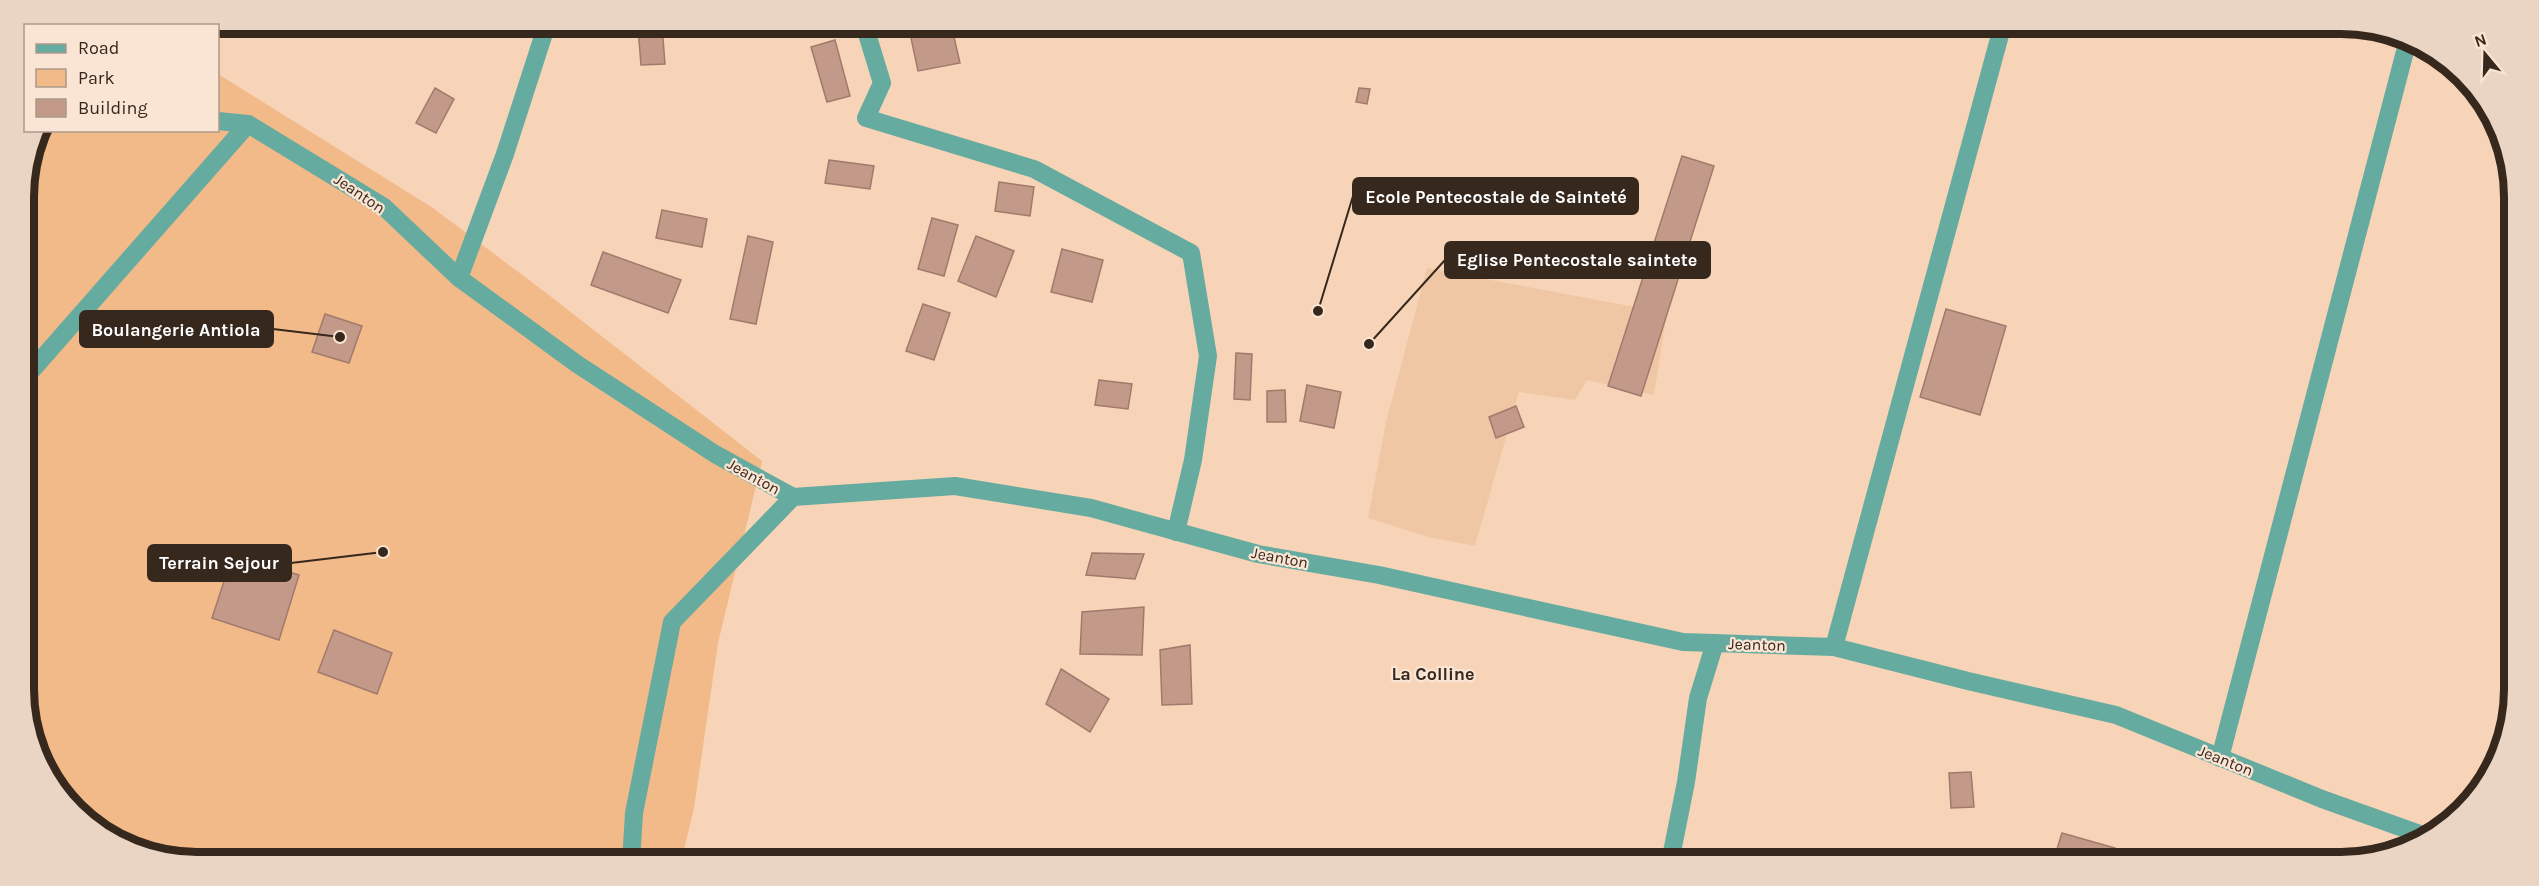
<svg xmlns="http://www.w3.org/2000/svg" width="2539" height="886" font-family="Karla,sans-serif">
  <style>
    .built { fill: #f0c7a4 }
    .green { fill: #f2b989 }
    .building { fill: #c39989; stroke: #a27a6b; stroke-width: 1.5 }
    .lines { fill: none; stroke-linecap: round; stroke-linejoin: round }
    .minor { stroke: #66ab9f; stroke-width: 18 }
    .labels { text-anchor: middle; stroke-width: 4.5; stroke-linejoin: round; paint-order: stroke }
    .street-label { font-size: 16px; fill: #36281d; stroke: #fae4d3 }
    .neighbourhood-label { font-size: 18px; font-weight: bold; fill: #36281d; stroke: #fae4d3 }
    .rim { fill: none; stroke: #36281d; stroke-width: 8 }
    .leader { fill: none; stroke: #36281d; stroke-width: 2 }
    .callout-dot { fill: #36281d; stroke: #fae4d3; stroke-width: 2 }
    .callout { fill: #36281d; stroke: #36281d; stroke-width: 2 }
    .callout-label { font-size: 18px; text-anchor: middle; font-weight: bold; fill: #fff }
  </style>
  <rect width="100%" height="100%" fill="#f7d4b7"/>
  <polygon class="built" points="1427,268 1667,313 1654,395 1587,380 1575,400 1519,392 1475,546 1428,537 1368,518 1386,422"/>
  <polygon class="green" points="218,74 433,208 545,292 762,461 718,643 694,808 681,862 198,862 142,853 67,803 27,722 24,186 39,131 218,130"/>
  <g class="building">
    <polygon points="908,24 951,24 960,63 918,71"/>
    <polygon points="1049,24 1089,24 1089,30"/>
    <polygon points="662,26 665,64 641,65 638,28"/>
    <polygon points="835,40 850,96 827,102 811,47"/>
    <polygon points="435,88 454,99 436,133 416,123"/>
    <polygon points="1359,88 1370,89 1367,104 1356,102"/>
    <polygon points="1682,156 1714,166 1641,396 1608,386"/>
    <polygon points="829,160 874,166 870,189 825,183"/>
    <polygon points="999,182 1034,187 1030,216 995,211"/>
    <polygon points="662,210 707,219 702,247 656,238"/>
    <polygon points="932,218 958,225 944,276 918,269"/>
    <polygon points="748,236 773,242 756,324 730,319"/>
    <polygon points="976,236 1014,251 996,297 958,281"/>
    <polygon points="1062,249 1103,260 1092,302 1051,292"/>
    <polygon points="603,252 681,280 668,313 591,285"/>
    <polygon points="923,304 950,313 934,360 906,351"/>
    <polygon points="1946,309 2006,326 1980,415 1920,397"/>
    <polygon points="325,314 362,326 349,363 312,352"/>
    <polygon points="1236,353 1252,354 1250,400 1234,399"/>
    <polygon points="1099,380 1132,384 1128,409 1095,405"/>
    <polygon points="1307,385 1341,392 1334,428 1300,421"/>
    <polygon points="1285,390 1286,422 1267,422 1267,391"/>
    <polygon points="1516,406 1524,427 1496,438 1489,417"/>
    <polygon points="1092,553 1144,554 1135,579 1086,575"/>
    <polygon points="233,554 299,575 279,640 212,618"/>
    <polygon points="1144,607 1142,655 1080,654 1082,612"/>
    <polygon points="334,630 392,653 377,694 318,672"/>
    <polygon points="1190,645 1192,704 1162,705 1160,650"/>
    <polygon points="1061,669 1109,699 1090,732 1046,704"/>
    <polygon points="1971,772 1974,807 1951,808 1949,773"/>
    <polygon points="2062,833 2115,848 2110,862 2053,862"/>
  </g>
  <g class="lines">
    <g class="minor">
      <polyline points="864,24 882,83 866,118 1034,169 1191,253 1208,356 1193,460 1176,532"/>
      <polyline points="218,121 248,124 384,207 459,278 577,364 715,454 793,497 955,486 1091,508 1258,554 1379,575 1683,642 1834,647 1968,681 2116,715 2322,799 2428,837"/>
      <polyline points="459,278 505,154 547,24"/>
      <polyline points="25,378 248,124"/>
      <polyline points="1834,647 2003,24"/>
      <polyline points="2220,758 2408,40"/>
      <polyline points="631,862 634,813 672,622 793,497"/>
      <polyline points="1670,862 1686,782 1698,698 1715,643"/>
    </g>
  </g>
  <g class="labels">
    <g class="street-label">
      <text transform="translate(360 193) rotate(34)" y="6">Jeanton</text>
      <text transform="translate(754 476) rotate(29)" y="6">Jeanton</text>
      <text transform="translate(1280 557) rotate(11)" y="6">Jeanton</text>
      <text transform="translate(1757 644) rotate(2)" y="6">Jeanton</text>
      <text transform="translate(2226 760) rotate(22)" y="6">Jeanton</text>
    </g>
    <g class="neighbourhood-label">
      <text x="1433" y="680">La Colline</text>
    </g>
  </g>
  <path d="M0 0H2539V886H0ZM197 34H2341A163 163 0 0 1 2504 197V689A163 163 0 0 1 2341 852H197A163 163 0 0 1 34 689V197A163 163 0 0 1 197 34Z" fill="#ead5c4" fill-rule="evenodd"/>
  <path class="rim" d="M197 34H2341A163 163 0 0 1 2504 197V689A163 163 0 0 1 2341 852H197A163 163 0 0 1 34 689V197A163 163 0 0 1 197 34Z"/>
  <path class="leader" d="M1318 311L1353 196M1369 344L1445 260M340 337L273 329M383 552L291 563"/>
  <g class="callout-dot">
    <circle cx="1318" cy="311" r="6"/>
    <circle cx="1369" cy="344" r="6"/>
    <circle cx="340" cy="337" r="6"/>
    <circle cx="383" cy="552" r="6"/>
  </g>
  <g class="callout">
    <rect x="1353" y="178" width="285" height="36" rx="6"/>
    <rect x="1445" y="242" width="265" height="36" rx="6"/>
    <rect x="80" y="311" width="193" height="36" rx="6"/>
    <rect x="148" y="545" width="143" height="36" rx="6"/>
  </g>
  <g class="callout-label">
    <text x="1496" y="203">Ecole Pentecostale de Sainteté</text>
    <text x="1577" y="266">Eglise Pentecostale saintete</text>
    <text x="176" y="336">Boulangerie Antiola</text>
    <text x="219" y="569">Terrain Sejour</text>
  </g>
  <rect x="24" y="24" width="195" height="108" fill="#fae4d3" stroke="#ac998a" stroke-width="1.5"/>
  <rect x="36" y="44" width="30" height="9" fill="#66ab9f" stroke="#ac998a" stroke-width="1.5"/>
  <text x="78" y="54" font-size="18" fill="#36281d">Road</text>
  <rect x="36" y="69" width="30" height="18" fill="#f2b989" stroke="#ac998a" stroke-width="1.5"/>
  <text x="78" y="84" font-size="18" fill="#36281d">Park</text>
  <rect x="36" y="99" width="30" height="18" fill="#c39989" stroke="#ac998a" stroke-width="1.5"/>
  <text x="78" y="114" font-size="18" fill="#36281d">Building</text>
  <g transform="translate(2485 54) rotate(341)" stroke="#fae4d3" stroke-width="4.5" paint-order="stroke">
  <path d="M0-4.5L10 22L0 15L-10 22Z" fill="#36281d"/>
  <text y="-9" font-size="16" font-weight="bold" text-anchor="middle" fill="#36281d">N</text>
  </g>
</svg>
